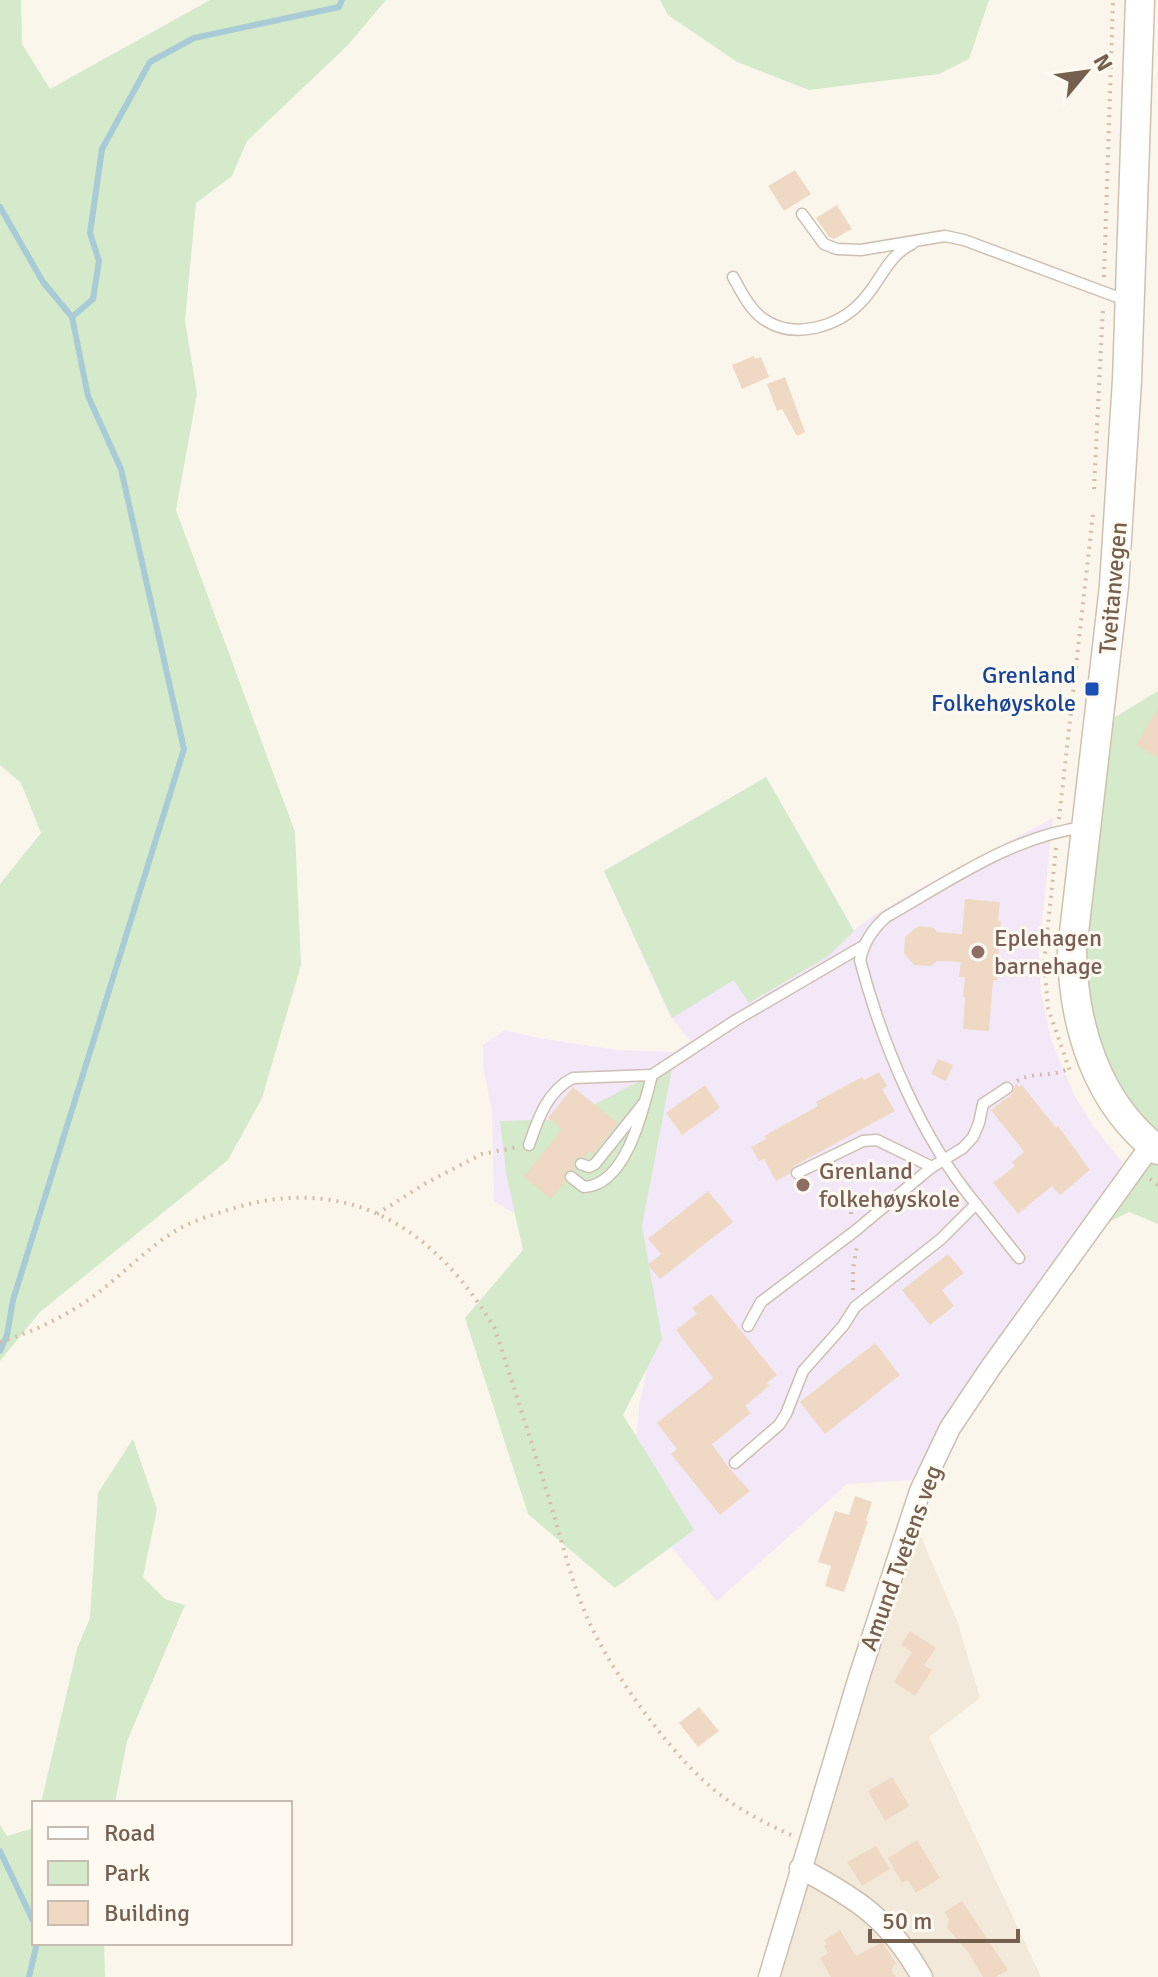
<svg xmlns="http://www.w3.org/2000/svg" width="1158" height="1977" font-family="Signika,sans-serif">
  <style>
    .residential { fill: #f3e9db }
    .education { fill: #f3e8f8 }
    .green { fill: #d5e9cb }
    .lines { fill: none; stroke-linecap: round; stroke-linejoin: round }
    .stream { stroke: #a8cbd5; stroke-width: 6 }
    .building { fill: #efd9c5 }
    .lane-casing { stroke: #cdbfb2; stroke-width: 13 }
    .street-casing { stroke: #cdbfb2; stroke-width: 23 }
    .secondary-casing { stroke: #d0c0b0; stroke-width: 31 }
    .path { stroke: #d4bca8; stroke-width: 4; stroke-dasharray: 2 6; stroke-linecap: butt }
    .lane { stroke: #fff; stroke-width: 10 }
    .street { stroke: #fff; stroke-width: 20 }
    .secondary { stroke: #fff; stroke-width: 28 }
    .transit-dot { fill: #1a4fb4; stroke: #fefaf2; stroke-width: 3 }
    .education-dot { fill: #8d6e63; stroke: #fefaf2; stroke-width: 3 }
    .labels { text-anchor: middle; stroke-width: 6; stroke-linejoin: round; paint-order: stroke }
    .street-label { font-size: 24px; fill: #756050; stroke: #fefaf2 }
    .transit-label { font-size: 24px; fill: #164399; stroke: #fefaf2; text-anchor: end }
    .education-label { font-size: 24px; fill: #785e54; stroke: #fefaf2; text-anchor: start }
  </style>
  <rect width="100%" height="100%" fill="#fbf6ec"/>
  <polygon class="residential" points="910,1511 957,1620 980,1698 929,1737 1041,1977 781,1977 836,1787 841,1694 875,1598"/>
  <polygon class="education" points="766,777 854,930 871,917 929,883 1053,818 1039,952 1041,993 1051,1039 1075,1097 1094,1127 1122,1162 1117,1178 946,1416 912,1480 847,1484 717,1601 630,1499 640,1401 655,1329 602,1266 494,1201 492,1114 483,1064 483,1045 505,1030 538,1038 617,1050 674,1052 690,1041 669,1014 604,871"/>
  <g class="green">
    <polygon points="0,0 21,0 22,44 50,89 210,0 386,0 347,46 247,141 232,176 196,203 185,320 197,394 176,510 295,832 301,965 262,1098 228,1160 40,1312 0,1361 0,884 41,833 21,783 0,765"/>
    <polygon points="660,0 989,0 969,59 939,74 809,90 737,62 668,15"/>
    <polygon points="1158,691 1158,1224 1129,1212 1093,1230 1158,1147 1105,1080 1074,970 1102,725"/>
    <polygon points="766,777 854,931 828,956 749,1003 734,980 672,1018 604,871"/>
    <polygon points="673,1064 642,1226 662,1339 623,1415 694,1530 615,1588 528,1514 465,1318 523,1250 507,1178 500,1121 566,1119"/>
    <polygon points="133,1439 157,1509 143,1577 165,1599 185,1605 127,1741 115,1803 41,1803 77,1649 90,1618 98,1493"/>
    <polygon points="0,1825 7,1836 34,1828 34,1943 104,1943 105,1977 0,1977"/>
  </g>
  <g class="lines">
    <g class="stream">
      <polyline points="0,207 43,282 72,317 88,396 121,469 184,749 13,1300 7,1335 0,1351"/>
      <polyline points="72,317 93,299 99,261 90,233 102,149 150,62 194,38 339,7 342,0"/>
      <polyline points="0,1851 34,1923"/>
      <polyline points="29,1977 37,1943"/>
    </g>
  </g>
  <g class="building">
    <polygon points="795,170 811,194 784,211 768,186"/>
    <polygon points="837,205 852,229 834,239 829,237 816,218"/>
    <polygon points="754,356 755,359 761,357 769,377 742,389 732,365"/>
    <polygon points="785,377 805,432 797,436 782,409 777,411 767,384"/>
    <polygon points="1158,707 1158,758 1136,745"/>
    <polygon points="965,899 1000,902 998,921 1001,921 997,980 993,980 989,1031 963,1029 965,997 963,996 965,977 959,977 961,962 937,961 931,966 914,965 904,953 905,937 918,926 934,928 937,932 962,934"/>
    <polygon points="938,1059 953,1065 946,1081 931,1074"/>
    <polygon points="879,1072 887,1086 882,1089 895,1111 794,1166 789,1174 776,1181 764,1159 759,1161 751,1147 766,1139 764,1136 818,1106 816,1102 862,1077 864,1080"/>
    <polygon points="1016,1083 1019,1087 1022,1085 1056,1128 1058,1126 1090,1170 1060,1195 1052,1186 1018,1214 993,1183 1015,1166 1012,1162 1024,1152 991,1110 1012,1094"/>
    <polygon points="705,1085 720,1108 682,1135 666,1113"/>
    <polygon points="573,1087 618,1123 593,1154 589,1151 585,1157 575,1158 573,1165 575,1169 565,1172 565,1182 551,1199 524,1177 562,1129 548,1118"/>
    <polygon points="708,1191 733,1222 660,1279 648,1265 661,1254 648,1239"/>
    <polygon points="948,1254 964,1273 942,1290 954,1306 930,1325 902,1290"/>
    <polygon points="711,1294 777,1375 767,1383 769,1386 745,1406 751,1413 712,1444 729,1468 750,1491 720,1515 671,1454 677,1449 657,1423 713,1378 676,1330 697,1314 692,1308"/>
    <polygon points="875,1343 900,1375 825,1434 800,1402"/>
    <polygon points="855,1496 872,1502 866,1521 868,1521 844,1592 825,1586 831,1566 818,1562 835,1511 849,1515"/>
    <polygon points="910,1631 936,1648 924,1665 932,1670 915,1696 894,1682 912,1652 901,1645"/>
    <polygon points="699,1707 719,1731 698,1747 679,1723"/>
    <polygon points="892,1777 909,1806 885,1821 868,1791"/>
    <polygon points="917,1840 940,1878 916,1893 908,1880 902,1883 888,1858"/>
    <polygon points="876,1846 890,1869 862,1886 847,1862"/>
    <polygon points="962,1901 1008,1970 996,1977 983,1977 968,1952 947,1928 949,1920 944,1912"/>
    <polygon points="840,1930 856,1956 882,1942 896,1963 891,1970 896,1977 831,1977 820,1958 828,1953 824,1946 827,1944 824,1940"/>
  </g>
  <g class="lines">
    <g class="lane-casing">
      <g id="lane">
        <polyline points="802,214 824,244 837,249 861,250 945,236 964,240 1128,301"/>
        <path d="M733,277C741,291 749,308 762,318C793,341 839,327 863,300C880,282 888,255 912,244"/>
        <path d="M529,1145C538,1119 547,1091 573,1078L652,1075L736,1020L863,946"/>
        <polyline points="581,1164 589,1167 595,1164 643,1104"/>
        <polyline points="797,1173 863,1141 877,1140 932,1167"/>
        <path d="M571,1177L584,1187C627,1185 643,1109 652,1075"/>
        <polyline points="976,1204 1019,1258"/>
        <polyline points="748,1326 761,1302 855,1231 932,1167 963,1148 973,1137 979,1123 983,1104 1007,1088"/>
        <path d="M735,1463L779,1425L786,1414L803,1371L843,1326L855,1307L941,1239L976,1204C921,1138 882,1044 860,960C864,942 872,930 886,917C948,882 1012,836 1085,827"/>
      </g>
    </g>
    <g class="street-casing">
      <g id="street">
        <path d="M800,1868C858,1899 889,1919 922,1977"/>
        <polyline points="769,1977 860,1674 920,1491 950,1428 991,1367 1151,1145"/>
      </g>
    </g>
    <g class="secondary-casing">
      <path id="secondary" d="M1140,0L1127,380L1114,586L1072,950C1073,1024 1096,1103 1158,1150"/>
    </g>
    <g class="path">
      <polyline points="1104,277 1113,0"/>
      <polyline points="1094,489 1103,306"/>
      <polyline points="1059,819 1093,514"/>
      <polyline points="1056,848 1044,964 1048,1008 1071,1074"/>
      <path d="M1017,1081C1033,1071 1051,1078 1067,1069"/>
      <polyline points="851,1164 851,1215"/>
      <polyline points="1150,1179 1158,1185"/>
      <polyline points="377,1214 426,1183 482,1154 518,1147"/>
      <polyline points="853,1290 853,1268 857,1247"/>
      <path d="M0,1342C36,1331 68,1315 98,1293C122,1274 144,1252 169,1235C187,1222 210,1216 231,1209C349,1172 436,1229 495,1329C515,1391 535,1453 554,1515C565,1553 575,1594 593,1630C617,1680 677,1763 722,1796C743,1812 767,1824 791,1835"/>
    </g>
    <use href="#lane" class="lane"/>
    <use href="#street" class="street"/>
    <use href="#secondary" class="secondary"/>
  </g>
  <rect class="transit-dot" x="1084" y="681" width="16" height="16" rx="4"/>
  <g class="education-dot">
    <circle cx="978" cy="952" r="8"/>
    <circle cx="803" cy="1185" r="8"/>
  </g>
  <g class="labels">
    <g class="street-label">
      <text transform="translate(1113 588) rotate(-85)" y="8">Tveitanvegen</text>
      <text transform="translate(901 1558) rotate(-70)" y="8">Amund Tvetens veg</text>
    </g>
    <g class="transit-label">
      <text x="1076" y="683">Grenland<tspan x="1076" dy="28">Folkehøyskole</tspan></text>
    </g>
    <g class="education-label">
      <text x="994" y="946">Eplehagen<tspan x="994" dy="28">barnehage</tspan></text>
      <text x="819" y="1179">Grenland<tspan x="819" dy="28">folkehøyskole</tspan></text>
    </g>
  </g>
  <rect x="32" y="1801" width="260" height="144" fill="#fefaf2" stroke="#c7bcb1" stroke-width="2"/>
  <rect x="48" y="1827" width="40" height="12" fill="#ffffff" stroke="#c7bcb1" stroke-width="2"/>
  <text x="104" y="1841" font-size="24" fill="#756050">Road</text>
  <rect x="48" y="1861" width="40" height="24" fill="#d5e9cb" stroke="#c7bcb1" stroke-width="2"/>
  <text x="104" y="1881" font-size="24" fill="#756050">Park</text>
  <rect x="48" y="1901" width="40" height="24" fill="#efd9c5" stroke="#c7bcb1" stroke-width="2"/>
  <text x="104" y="1921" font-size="24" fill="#756050">Building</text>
  <g transform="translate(1086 72) rotate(61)" stroke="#fefaf2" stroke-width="6" paint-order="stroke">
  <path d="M0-6L14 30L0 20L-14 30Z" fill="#756050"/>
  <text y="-12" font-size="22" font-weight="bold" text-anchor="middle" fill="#756050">N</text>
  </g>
  <path d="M870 1929v12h148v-12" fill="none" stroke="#756050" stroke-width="4"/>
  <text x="882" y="1929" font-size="24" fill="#756050" stroke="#fefaf2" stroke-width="6" paint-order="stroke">50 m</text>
</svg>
